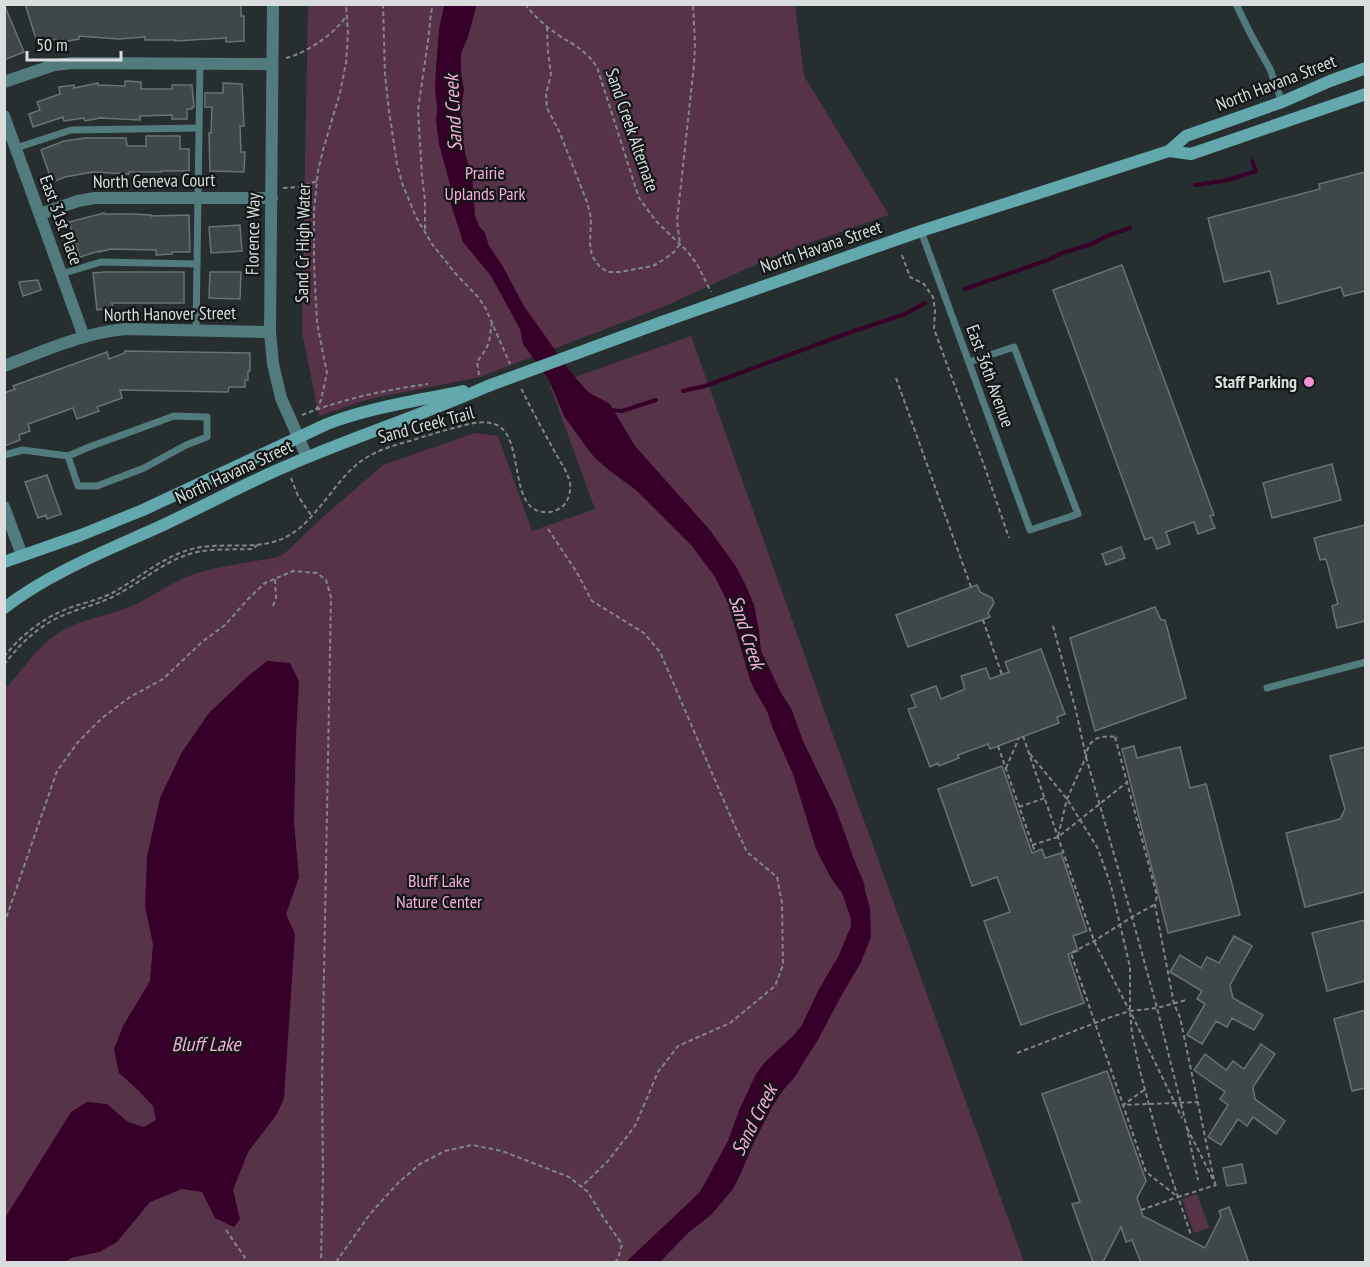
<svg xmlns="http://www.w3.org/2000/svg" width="1370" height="1267" font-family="'PT Sans Narrow',sans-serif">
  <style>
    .green { fill: #57334a }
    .water { fill: #370028 }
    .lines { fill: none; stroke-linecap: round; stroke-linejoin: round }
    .stream { stroke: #370028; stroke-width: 4 }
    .building { fill: #404748; stroke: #6a7273; stroke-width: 1.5 }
    .path { stroke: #828788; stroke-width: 2; stroke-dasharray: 4.5 3; stroke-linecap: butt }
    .service { stroke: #527b7e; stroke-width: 7 }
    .minor { stroke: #527b7e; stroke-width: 12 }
    .tertiary { stroke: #527b7e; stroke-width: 12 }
    .secondary { stroke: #63a8ac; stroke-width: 12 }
    .secondary-bridge { stroke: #63a8ac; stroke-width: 12 }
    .poi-dot { fill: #f590d1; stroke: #131616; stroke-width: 2 }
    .labels { text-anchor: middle; stroke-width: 4.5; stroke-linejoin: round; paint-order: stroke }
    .street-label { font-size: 18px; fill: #d9ddde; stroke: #131616 }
    .park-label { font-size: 18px; fill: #fbaedd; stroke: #131616 }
    .poi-label { font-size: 18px; font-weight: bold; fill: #d9ddde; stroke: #131616; text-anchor: end }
    .water-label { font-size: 20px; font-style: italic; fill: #f9addc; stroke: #131616 }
  </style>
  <rect width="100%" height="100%" fill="#272e2f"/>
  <g class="green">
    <polygon points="308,5 795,5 804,76 889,215 783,252 663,307 480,377 369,399 319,416 302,332"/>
    <path d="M691,336L834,738L1024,1262H5L4,690C21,673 34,650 54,636C76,620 103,617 127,608C150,599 169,583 192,575C220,565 249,563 278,557L285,553L323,517L383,465L475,433L498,436L532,531L595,509L550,386Z"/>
    <polygon points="1197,1194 1209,1228 1194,1233 1182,1199"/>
  </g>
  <g class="water">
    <polygon points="444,5 478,5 476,7 468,37 461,53 461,73 464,89 461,111 461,131 466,157 472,175 475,216 479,226 485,233 489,246 502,265 524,306 569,370 588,392 610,404 635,446 709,529 737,568 747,588 754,605 759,630 761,651 781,693 791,708 803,741 836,809 855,862 864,883 865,890 870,909 871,937 861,962 840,998 818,1040 803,1063 797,1074 781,1093 772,1107 753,1144 741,1173 733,1189 711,1215 688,1233 660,1262 626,1262 700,1192 728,1141 740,1108 756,1074 765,1062 794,1035 802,1025 818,991 839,955 851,926 851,919 842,893 831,878 816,849 793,774 773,729 767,711 754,689 750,680 728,603 715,577 692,546 636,490 610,471 595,458 587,448 564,416 549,380 523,344 520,329 491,276 463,242 449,198 451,188 439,144 436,121 437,108 435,89 436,68 439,29"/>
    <polygon points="267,661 290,663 299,681 296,736 294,823 299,877 286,914 295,934 284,1098 277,1114 248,1152 233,1190 240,1219 234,1227 215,1218 202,1192 182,1189 150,1202 117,1242 99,1252 71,1258 66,1262 5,1262 5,1218 71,1112 87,1102 107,1104 128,1122 144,1127 156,1120 153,1106 139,1091 119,1073 114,1049 123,1026 150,981 153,944 145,907 147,857 160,798 182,752 209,713 247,677"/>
  </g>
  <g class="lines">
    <g class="stream">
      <polyline points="1195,185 1228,180 1256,171 1252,161"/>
      <polyline points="965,289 1048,260 1062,253 1092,244 1107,236 1130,228"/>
      <polyline points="683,391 705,386 854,331 905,314 925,303"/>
      <polyline points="611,410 622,411 656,400"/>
    </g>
  </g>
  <g class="building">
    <polygon points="4,4 24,52 4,60"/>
    <polygon points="25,4 241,4 241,16 244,16 244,41 226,42 226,38 175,41 175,40 145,40 145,37 118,39 79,36 79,39 56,43 56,39 38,45"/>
    <polygon points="125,81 141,82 141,89 172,89 172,85 192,85 194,107 192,107 192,109 187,109 187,119 172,119 172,115 140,116 140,120 100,118 85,121 84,118 64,121 63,117 33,127 29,114 40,110 37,102 60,94 59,87 74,85 74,88 98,83 98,85 125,86"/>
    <polygon points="223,83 242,84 244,126 240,126 241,152 245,152 244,172 210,171 209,133 211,133 212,107 205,107 205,93 223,93"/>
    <polygon points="146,136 180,136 180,149 189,149 189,171 161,171 161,172 129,172 129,174 93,172 65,177 52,182 41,150 64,141 85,138 126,138 127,146 146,146"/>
    <polygon points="1365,172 1365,291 1344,296 1341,287 1278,304 1270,271 1224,282 1208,218 1320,189 1319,184"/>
    <polygon points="104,213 104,214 132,214 151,215 151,216 189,215 190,252 172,252 172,254 156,255 156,250 111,249 99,252 99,251 80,257 69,222"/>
    <polygon points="240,225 242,251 211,253 209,227"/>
    <polygon points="1122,265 1214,515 1210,516 1215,528 1198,534 1194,522 1166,532 1170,544 1157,549 1152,537 1145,540 1053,290"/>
    <polygon points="105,272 184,272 184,303 112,303 113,308 97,310 93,273"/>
    <polygon points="210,272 241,272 240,299 209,298"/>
    <polygon points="38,280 41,290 23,296 19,282"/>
    <polygon points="125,351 250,353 250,371 248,371 248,380 245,380 245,387 229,387 228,392 120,390 122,398 97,407 99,411 77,419 73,408 28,424 30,431 19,435 20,440 4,446 4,393 15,389 13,386 107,352 109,359 125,353"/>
    <polygon points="1332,464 1341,500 1272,518 1263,483"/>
    <polygon points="47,475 61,514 47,519 46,515 38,518 25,482"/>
    <polygon points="1365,525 1365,621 1337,628 1332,606 1338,604 1326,559 1320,560 1314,538"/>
    <polygon points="1121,547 1125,558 1106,565 1102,554"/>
    <polygon points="977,585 980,592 992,598 994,603 988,613 990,617 908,647 896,615"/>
    <polygon points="1155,607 1161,620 1165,620 1186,698 1095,731 1070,638"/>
    <polygon points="1041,649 1065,714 1057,717 1059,723 990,749 988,744 958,755 959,758 939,766 938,763 930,767 908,709 916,707 911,695 936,686 941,699 965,689 961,676 986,668 990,679 1009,672 1005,662"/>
    <polygon points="1134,746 1137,758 1180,747 1190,788 1206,784 1240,915 1168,933 1122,749"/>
    <polygon points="1365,747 1365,889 1364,892 1305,907 1286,833 1340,819 1345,809 1330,756"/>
    <polygon points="1002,766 1032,853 1042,849 1045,858 1061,853 1087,931 1073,936 1078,951 1068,954 1084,1003 1021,1025 984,921 1010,912 997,877 972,886 938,789"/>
    <polygon points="1365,920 1365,981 1327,991 1312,933"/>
    <polygon points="1234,936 1252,946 1230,985 1233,998 1263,1015 1254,1030 1232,1018 1227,1027 1216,1021 1202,1044 1187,1035 1205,1004 1197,999 1202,991 1170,972 1180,955 1201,968 1207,957 1219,963"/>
    <polygon points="1365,1010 1365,1088 1352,1091 1334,1019"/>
    <polygon points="1261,1044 1275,1054 1253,1087 1255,1099 1285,1121 1276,1134 1253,1117 1247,1126 1238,1119 1221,1145 1208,1137 1228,1105 1220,1099 1225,1092 1194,1070 1205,1054 1226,1070 1233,1061 1244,1069"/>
    <polygon points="1107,1071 1146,1181 1137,1198 1143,1216 1205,1248 1221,1216 1219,1211 1229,1207 1249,1263 1141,1263 1132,1240 1126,1242 1121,1227 1103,1262 1093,1262 1072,1204 1080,1202 1042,1094"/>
    <polygon points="1242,1164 1246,1183 1227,1186 1223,1168"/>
  </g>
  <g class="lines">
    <g class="path">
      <polyline points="383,4 385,75 389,111 397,164 402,183 416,217 432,244 455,273 478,297 485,307 510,364"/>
      <path d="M525,4C534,16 545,26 557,34C574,46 584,48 597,67L639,198L656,221L687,251L697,264L711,292"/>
      <polyline points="547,27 548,52 551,74 546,94 547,108 560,133 587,202 591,218 590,244 592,256 600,267 608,272 619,272 653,266 663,260 674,252 680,244 677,221 694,65 695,45 693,4"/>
      <path d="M286,58C305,54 336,33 346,16"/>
      <polyline points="283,188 300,187 317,181"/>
      <polyline points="425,229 425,201 422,176 418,110 428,41 431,13 433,4"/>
      <polyline points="902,255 910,277 924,284 933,297 935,310 934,329 985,468 1009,538"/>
      <polyline points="479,375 477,362 486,349 489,342 492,322"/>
      <polyline points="896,378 971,587"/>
      <polyline points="316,410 321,400 327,373 317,323 314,263 314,211 318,171 323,150 340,93 346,63 348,34 346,4"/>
      <path d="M302,415C342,399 385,390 428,384"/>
      <polyline points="291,478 298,496 311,515"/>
      <polyline points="548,529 576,571 592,601 644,633 660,652 733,822 747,852 777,877 782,903 783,965 775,986 730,1023 678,1046 658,1072 635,1126 607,1162 581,1187"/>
      <polyline points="273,606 276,598 275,579"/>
      <polyline points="983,620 1002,675"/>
      <polyline points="1053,626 1076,711 1086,757 1132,917 1157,1008 1186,1124 1198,1180"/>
      <path d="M4,657C21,635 43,618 69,608C83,603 98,600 112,593C140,578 164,555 196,548C225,542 259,551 286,537C313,524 333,485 355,466C372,451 392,446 413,440C429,435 445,430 461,426C472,423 485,420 497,425C525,439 508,510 544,512C551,513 559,510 564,505C569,499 571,491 570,483C568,473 561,463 556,454C544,432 531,409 520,386"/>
      <path d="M4,665C20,643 40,625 64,615C83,607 103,603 120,593C144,580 166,560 193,553C213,548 233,550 253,549L257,545"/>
      <polyline points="1023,736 1094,941 1129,1010"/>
      <polyline points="1115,737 1157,896 1155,905 1174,1004 1180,1017 1214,1180"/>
      <polyline points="998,746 1035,852"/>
      <polyline points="1030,754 1067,799 1097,847 1103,863 1111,886 1130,967 1130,1011 1132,1034 1140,1071 1157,1135 1191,1235"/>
      <polyline points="1006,768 1019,738"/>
      <polyline points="1019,807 1045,798"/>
      <path d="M1058,836L1067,799L1086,757C1088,737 1101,735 1118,737"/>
      <polyline points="1032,845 1058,837 1126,783"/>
      <polyline points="1154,905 1132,917 1094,941 1071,953 1146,1172 1178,1197 1216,1185"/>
      <polyline points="4,924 57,771 78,742 102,718 130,697 163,679 202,642 225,625 249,598 265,583 293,571 317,573 326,580 331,597 322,1081 323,1174 321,1262"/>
      <polyline points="1132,1015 1182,1118"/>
      <polyline points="1017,1053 1108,1018 1130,1011 1157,1008 1186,1000"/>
      <polyline points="1144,1090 1123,1105 1198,1102"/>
      <polyline points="1187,1128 1216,1185"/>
      <polyline points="1141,1210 1178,1197"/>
      <polyline points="226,1230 248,1262"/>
      <polyline points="336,1262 370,1214 398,1183 420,1164 445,1151 472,1145 502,1151 569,1177 588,1192 603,1217 622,1244 618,1259 615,1262"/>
    </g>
    <g class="service">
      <polyline points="1236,4 1250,33 1270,69 1282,102"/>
      <polyline points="16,148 71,130 199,128"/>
      <polyline points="921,231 1030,530 1078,514 1014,347 969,362"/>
      <polyline points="61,274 101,262 197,264"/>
      <polyline points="196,331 200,63"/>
      <polyline points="4,455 23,450 68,456 89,447 174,416 207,417 207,437 186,445 144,468 97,486 78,486 68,456"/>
      <polyline points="1267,688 1366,662"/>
    </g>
    <g class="minor">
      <polyline points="4,82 54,65 73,63 272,64"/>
      <polyline points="4,116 84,337"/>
      <polyline points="40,214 78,201 95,198 272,198"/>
      <path d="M4,366C44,351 83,333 125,329L270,332"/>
      <polyline points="4,507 22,555"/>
    </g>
    <polyline class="tertiary" points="273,4 270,332 273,364 281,398 307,457"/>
    <g class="secondary">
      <polyline points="1169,151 1191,154 1366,94"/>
      <polyline points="662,322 921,231 1169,151 1186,136 1282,102 1330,81 1366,68"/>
      <path d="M4,562L81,535L143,510L327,424C371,407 417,401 463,391"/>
      <path d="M4,608C51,572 108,550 161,526C204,506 246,483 289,465C354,437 422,415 488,386"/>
    </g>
    <polyline class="secondary-bridge" points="488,386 662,322"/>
  </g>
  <circle class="poi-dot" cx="1309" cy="382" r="6"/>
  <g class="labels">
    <g class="street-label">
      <text transform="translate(1276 83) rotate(-21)" y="6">North Havana Street</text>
      <text transform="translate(632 130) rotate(71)" y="6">Sand Creek Alternate</text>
      <text transform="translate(154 181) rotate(-1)" y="6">North Geneva Court</text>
      <text transform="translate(61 220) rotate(70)" y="6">East 31st Place</text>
      <text transform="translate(253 234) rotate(-89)" y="6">Florence Way</text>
      <text transform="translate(303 243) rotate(-89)" y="6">Sand Cr High Water</text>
      <text transform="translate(821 247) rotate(-19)" y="6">North Havana Street</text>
      <text transform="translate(170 314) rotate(-1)" y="6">North Hanover Street</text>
      <text transform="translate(990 376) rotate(70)" y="6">East 36th Avenue</text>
      <text transform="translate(426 425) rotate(-15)" y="6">Sand Creek Trail</text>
      <text transform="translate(234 472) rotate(-25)" y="6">North Havana Street</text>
    </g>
    <g class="park-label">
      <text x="485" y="179">Prairie<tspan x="485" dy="21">Uplands Park</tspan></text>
      <text x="439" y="887">Bluff Lake<tspan x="439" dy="21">Nature Center</tspan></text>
    </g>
    <g class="poi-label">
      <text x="1297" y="388">Staff Parking</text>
    </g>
    <g class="water-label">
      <text transform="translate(453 113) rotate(-93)" y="7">Sand Creek</text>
      <text transform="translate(747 632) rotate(72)" y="7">Sand Creek</text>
      <text x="206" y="1051">Bluff Lake</text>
      <text transform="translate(754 1120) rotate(-63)" y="7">Sand Creek</text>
    </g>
  </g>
  <rect width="1370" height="1267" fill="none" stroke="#d9ddde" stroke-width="12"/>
  <path d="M27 51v9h94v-9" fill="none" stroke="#d9ddde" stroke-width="3"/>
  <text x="36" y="51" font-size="18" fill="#d9ddde" stroke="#131616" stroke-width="4.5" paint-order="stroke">50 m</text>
</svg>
